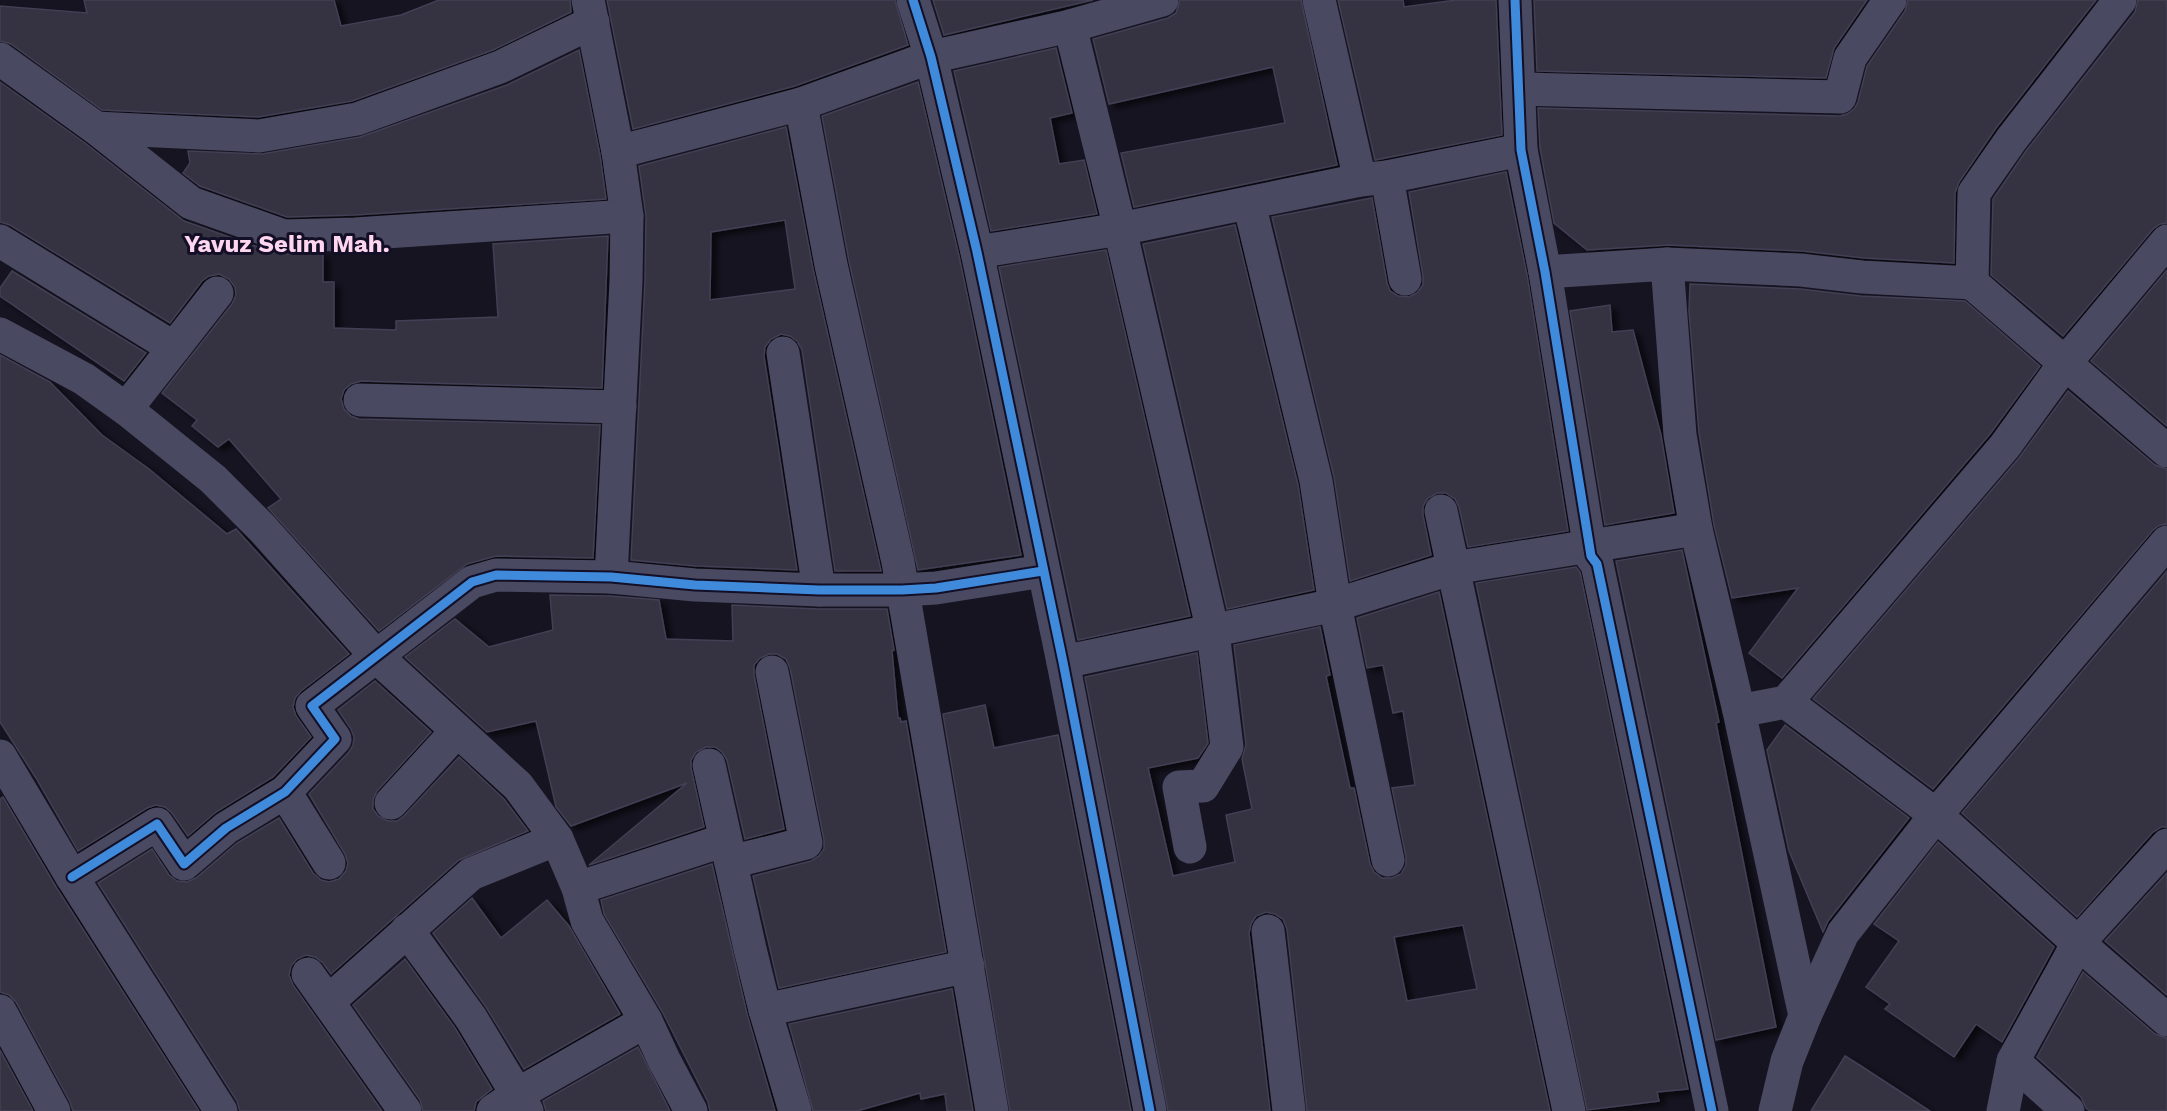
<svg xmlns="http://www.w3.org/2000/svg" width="2167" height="1111" font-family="'Work Sans',sans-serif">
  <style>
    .building { fill: #343243; stroke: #433f54; stroke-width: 1.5; fill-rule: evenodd; filter: url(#shadow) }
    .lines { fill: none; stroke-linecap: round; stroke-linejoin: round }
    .minor { stroke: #4a4962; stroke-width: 33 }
    .cycleway-casing { stroke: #130f26; stroke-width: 13 }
    .cycleway { stroke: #408adc; stroke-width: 9 }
    .labels { text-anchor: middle; stroke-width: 6; stroke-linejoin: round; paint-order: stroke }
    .district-label { font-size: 24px; font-weight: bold; fill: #ffd6f0; stroke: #130f26 }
  </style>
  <defs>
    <filter id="shadow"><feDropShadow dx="6" dy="4" stdDeviation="3" flood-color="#0009"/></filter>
  </defs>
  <rect width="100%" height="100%" fill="#161421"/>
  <g class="building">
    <polygon points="84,0 334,0 341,26 401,15 439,0 570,0 571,12 493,50 352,101 258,117 102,110 11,44 0,41 0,6 87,13"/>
    <polygon points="607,0 895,0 908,45 795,86 633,129"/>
    <polygon points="933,0 1093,0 944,35"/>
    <polygon points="1180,0 1301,0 1337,165 1134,207 1121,153 1285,123 1273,67 1109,104 1093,39 1168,18 1176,13"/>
    <polygon points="1338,0 1403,0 1404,7 1456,0 1496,0 1502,135 1375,160"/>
    <polygon points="1534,0 1867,0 1834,48 1826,78 1537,71"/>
    <polygon points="1908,0 2096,0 1996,128 1959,182 1955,193 1954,263 1864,258 1802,251 1668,245 1587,250 1554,223 1540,148 1538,108 1840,116 1847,114 1854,109 1858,102 1867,66 1905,11"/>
    <polygon points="2138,0 2167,0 2167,223 2160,224 2153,229 2063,336 1991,275 1993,199 2026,151 2135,12"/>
    <polygon points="1056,48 1072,113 1050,118 1059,164 1084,160 1097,214 991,231 954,71"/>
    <polygon points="579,50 600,155 606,199 354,215 287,217 200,186 183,173 190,163 188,151 262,154 360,137 507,85"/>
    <polygon points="0,82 85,143 184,221 278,254 323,254 323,282 334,282 334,328 396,330 396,321 498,317 493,244 608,236 602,388 361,381 351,384 344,390 341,399 344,409 351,416 359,419 600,425 593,558 496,556 467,564 379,631 268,508 281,499 229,439 218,447 192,426 197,420 162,393 232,304 236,295 235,287 229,279 219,274 209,276 202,281 170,323 10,225 0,222"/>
    <polygon points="918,82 959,256 1021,555 918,570 849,261 822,116"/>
    <path d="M786,127L813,269L881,571H835L802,350L797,341L790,336L781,334L771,339L765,347L764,356L797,570L696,566L631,560L645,281L646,216L639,166ZM785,220L795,289L710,300L711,232Z"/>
    <polygon points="1506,172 1527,275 1568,531 1468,547 1459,507 1455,499 1446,493 1437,493 1428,498 1423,506 1423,515 1431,555 1350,581 1334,477 1272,217 1372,198 1387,283 1390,291 1398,296 1409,297 1417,293 1423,285 1423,276 1409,192"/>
    <polygon points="1235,225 1298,485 1314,590 1227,609 1143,244"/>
    <polygon points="1106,250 1190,616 1078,640 999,267"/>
    <polygon points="2167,270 2167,426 2091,361"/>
    <polygon points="12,271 146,353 124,381 0,296 0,288"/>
    <polygon points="1690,284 1800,289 1861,296 1965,301 2040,366 1990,434 1782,678 1749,653 1798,588 1732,598 1714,525 1699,433 1689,311"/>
    <polygon points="1610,305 1612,332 1633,330 1661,435 1674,513 1605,525 1570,311"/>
    <polygon points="0,355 50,382 102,435 149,469 227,534 236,529 349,654 301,691 295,698 293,707 296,716 311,737 273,777 216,812 188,836 172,813 165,807 156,805 147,808 78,851 36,778 0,722"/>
    <polygon points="2068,391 2155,465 2167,469 2167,524 2160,525 2153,530 1933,789 1813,699 2019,458"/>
    <polygon points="1682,550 1719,722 1716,723 1776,1027 1716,1040 1616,561"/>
    <polygon points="1576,567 1580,572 1688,1089 1657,1092 1659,1101 1587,1110 1476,583"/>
    <polygon points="2167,571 2167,827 2161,827 2153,832 2077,917 1962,813"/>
    <path d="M1439,592L1550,1111H1307L1287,929L1283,919L1275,914L1266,912L1256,916L1251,924L1249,933L1270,1111H1168L1085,677L1197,653L1208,743L1198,758L1148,768L1173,876L1235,862L1226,815L1252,809L1242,759L1246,745L1234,645L1320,627L1330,675L1326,676L1350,788H1354L1370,864L1374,872L1382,878H1392L1401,874L1406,865V857L1392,788L1415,785L1403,711L1393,713L1383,665L1367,668L1357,618ZM1463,925L1477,989L1407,1001L1394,937Z"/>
    <polygon points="550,595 610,596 659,600 666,639 733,641 732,605 818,609 887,609 894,650 892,651 898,718 900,718 901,722 906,721 946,952 779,988 753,876 811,861 819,856 824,849 824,840 790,668 786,659 777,654 769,654 760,658 754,665 754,675 784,829 745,839 727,760 722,752 715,747 706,747 696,752 691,760 691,768 704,827 589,865 687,783 571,826 556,807 536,721 487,732 405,657 455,619 489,647 553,630"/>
    <polygon points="375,681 431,732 377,791 373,800 373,809 378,816 388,821 397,821 404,816 459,757 504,799 528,831 459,860 331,974 323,963 315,957 306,955 297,959 291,966 289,975 293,985 382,1111 240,1111 237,1101 98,883 152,849 169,875 177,881 187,882 196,878 237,843 279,818 313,873 321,880 329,882 339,879 346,871 348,863 345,854 309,794 349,752 353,745 354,737 351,729 338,710"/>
    <polygon points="985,705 994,748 1058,735 1131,1111 1010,1111 943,714"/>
    <polygon points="1785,725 1909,818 1828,921 1823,932 1789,851 1767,750"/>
    <polygon points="3,797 56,887 199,1111 73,1111 70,1102 16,1002 9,995 0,992 0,799"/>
    <polygon points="1938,842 2054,947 2002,1042 1976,1024 1954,1057 1885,1009 1890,1004 1866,987 1899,941 1874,924"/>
    <polygon points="712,864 747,1014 775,1111 710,1111 708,1102 663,1013 604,914 601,900"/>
    <polygon points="2167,873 2167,995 2105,941"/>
    <polygon points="472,898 501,938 547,900 569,926 620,1014 524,1069 486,1007 433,933"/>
    <polygon points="405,959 455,1028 492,1089 476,1102 474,1111 423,1111 420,1100 353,1005"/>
    <polygon points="2083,972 2155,1034 2167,1038 2167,1111 2090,1111 2086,1108 2081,1097 2037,1057"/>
    <polygon points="952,989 973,1111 947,1111 945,1094 921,1099 920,1093 857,1111 813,1111 789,1024"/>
    <polygon points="638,1047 670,1111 546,1111 543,1101"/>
    <polygon points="0,1050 33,1111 0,1111"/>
    <polygon points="1845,1056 1861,1066 1930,1111 1811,1111"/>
  </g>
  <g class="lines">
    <g class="minor">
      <polyline points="588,0 618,152 627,216 626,281 611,577"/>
      <polyline points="913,0 931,57 977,252 1063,662 1150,1111"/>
      <polyline points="1319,0 1360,180"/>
      <polyline points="1515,0 1521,150 1545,272 1591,556 1597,564 1712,1111"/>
      <polyline points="2120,0 2011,140 1974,193 1972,283 2167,451"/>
      <polyline points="1070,26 1120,229 1213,632 1227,747 1203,786 1179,787 1190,847"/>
      <polyline points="0,59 96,128 191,203 284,236 355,234 627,216"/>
      <polyline points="1519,89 1840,97 1850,58 1890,0"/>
      <polyline points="801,104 831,265 898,562 992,1111"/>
      <polyline points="96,128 259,136 357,119 500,67 593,22"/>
      <polyline points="618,152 801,104 931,57 1070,26 1162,0"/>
      <polyline points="1387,177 1405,279"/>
      <polyline points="1249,203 1316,481 1335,605 1388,860"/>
      <polyline points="0,241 174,348 126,409"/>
      <polyline points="977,252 1120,229 1360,180 1387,177 1521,150"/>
      <polyline points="1667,264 1801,270 1862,277 1972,283"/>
      <polyline points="1545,272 1667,264 1680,435 1696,529 1739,711 1805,1016 1787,1061 1775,1111"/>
      <polyline points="0,334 84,379 126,409 213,479 262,528 377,657 518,786 557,839 578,888 587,921 646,1021 664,1060 691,1111"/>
      <polyline points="174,348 217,293"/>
      <polyline points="783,353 819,590"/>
      <polyline points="360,400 620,407"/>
      <polyline points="1441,511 1569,1111"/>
      <polyline points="1063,662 1335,605 1453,568 1696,529"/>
      <polyline points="1786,702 1936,815 2078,943 2167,1020"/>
      <polyline points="1739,711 1786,702 2005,446 2065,363 2167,241"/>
      <polyline points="0,756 72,877 221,1111"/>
      <polyline points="709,765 750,949 765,1010 795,1111"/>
      <polyline points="285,792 329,863"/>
      <polyline points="391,803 457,731"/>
      <polyline points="731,862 806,843 772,672"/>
      <polyline points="72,877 157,824 184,864 226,828 285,792 335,739 312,706 472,582 496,575 611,577 695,585 819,590 902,590 936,588 1043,571"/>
      <polyline points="578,888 725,840"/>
      <polyline points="407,930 471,1018 527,1111"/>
      <polyline points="1268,931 1289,1111"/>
      <polyline points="308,974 405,1111"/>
      <polyline points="329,1001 471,874 557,839"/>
      <polyline points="765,1010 968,966"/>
      <polyline points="0,1011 54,1111"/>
      <polyline points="1805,1016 1843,933 1936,815 2167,542"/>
      <polyline points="2013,1061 2068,1111"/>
      <polyline points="493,1111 518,1094 646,1021"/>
      <polyline points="2003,1111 2013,1061 2078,943 2167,845"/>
    </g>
    <g class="cycleway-casing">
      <g id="cycleway">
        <polyline points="913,0 931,57 977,252 1063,662 1150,1111"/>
        <polyline points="1515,0 1521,150 1545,272 1591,556 1597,564 1712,1111"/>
        <polyline points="72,877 157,824 184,864 226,828 285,792 335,739 312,706 472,582 496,575 611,577 695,585 819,590 902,590 936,588 1043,571"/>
      </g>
    </g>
    <use href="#cycleway" class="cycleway"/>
  </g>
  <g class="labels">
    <g class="district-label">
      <text x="287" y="252">Yavuz Selim Mah.</text>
    </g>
  </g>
</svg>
